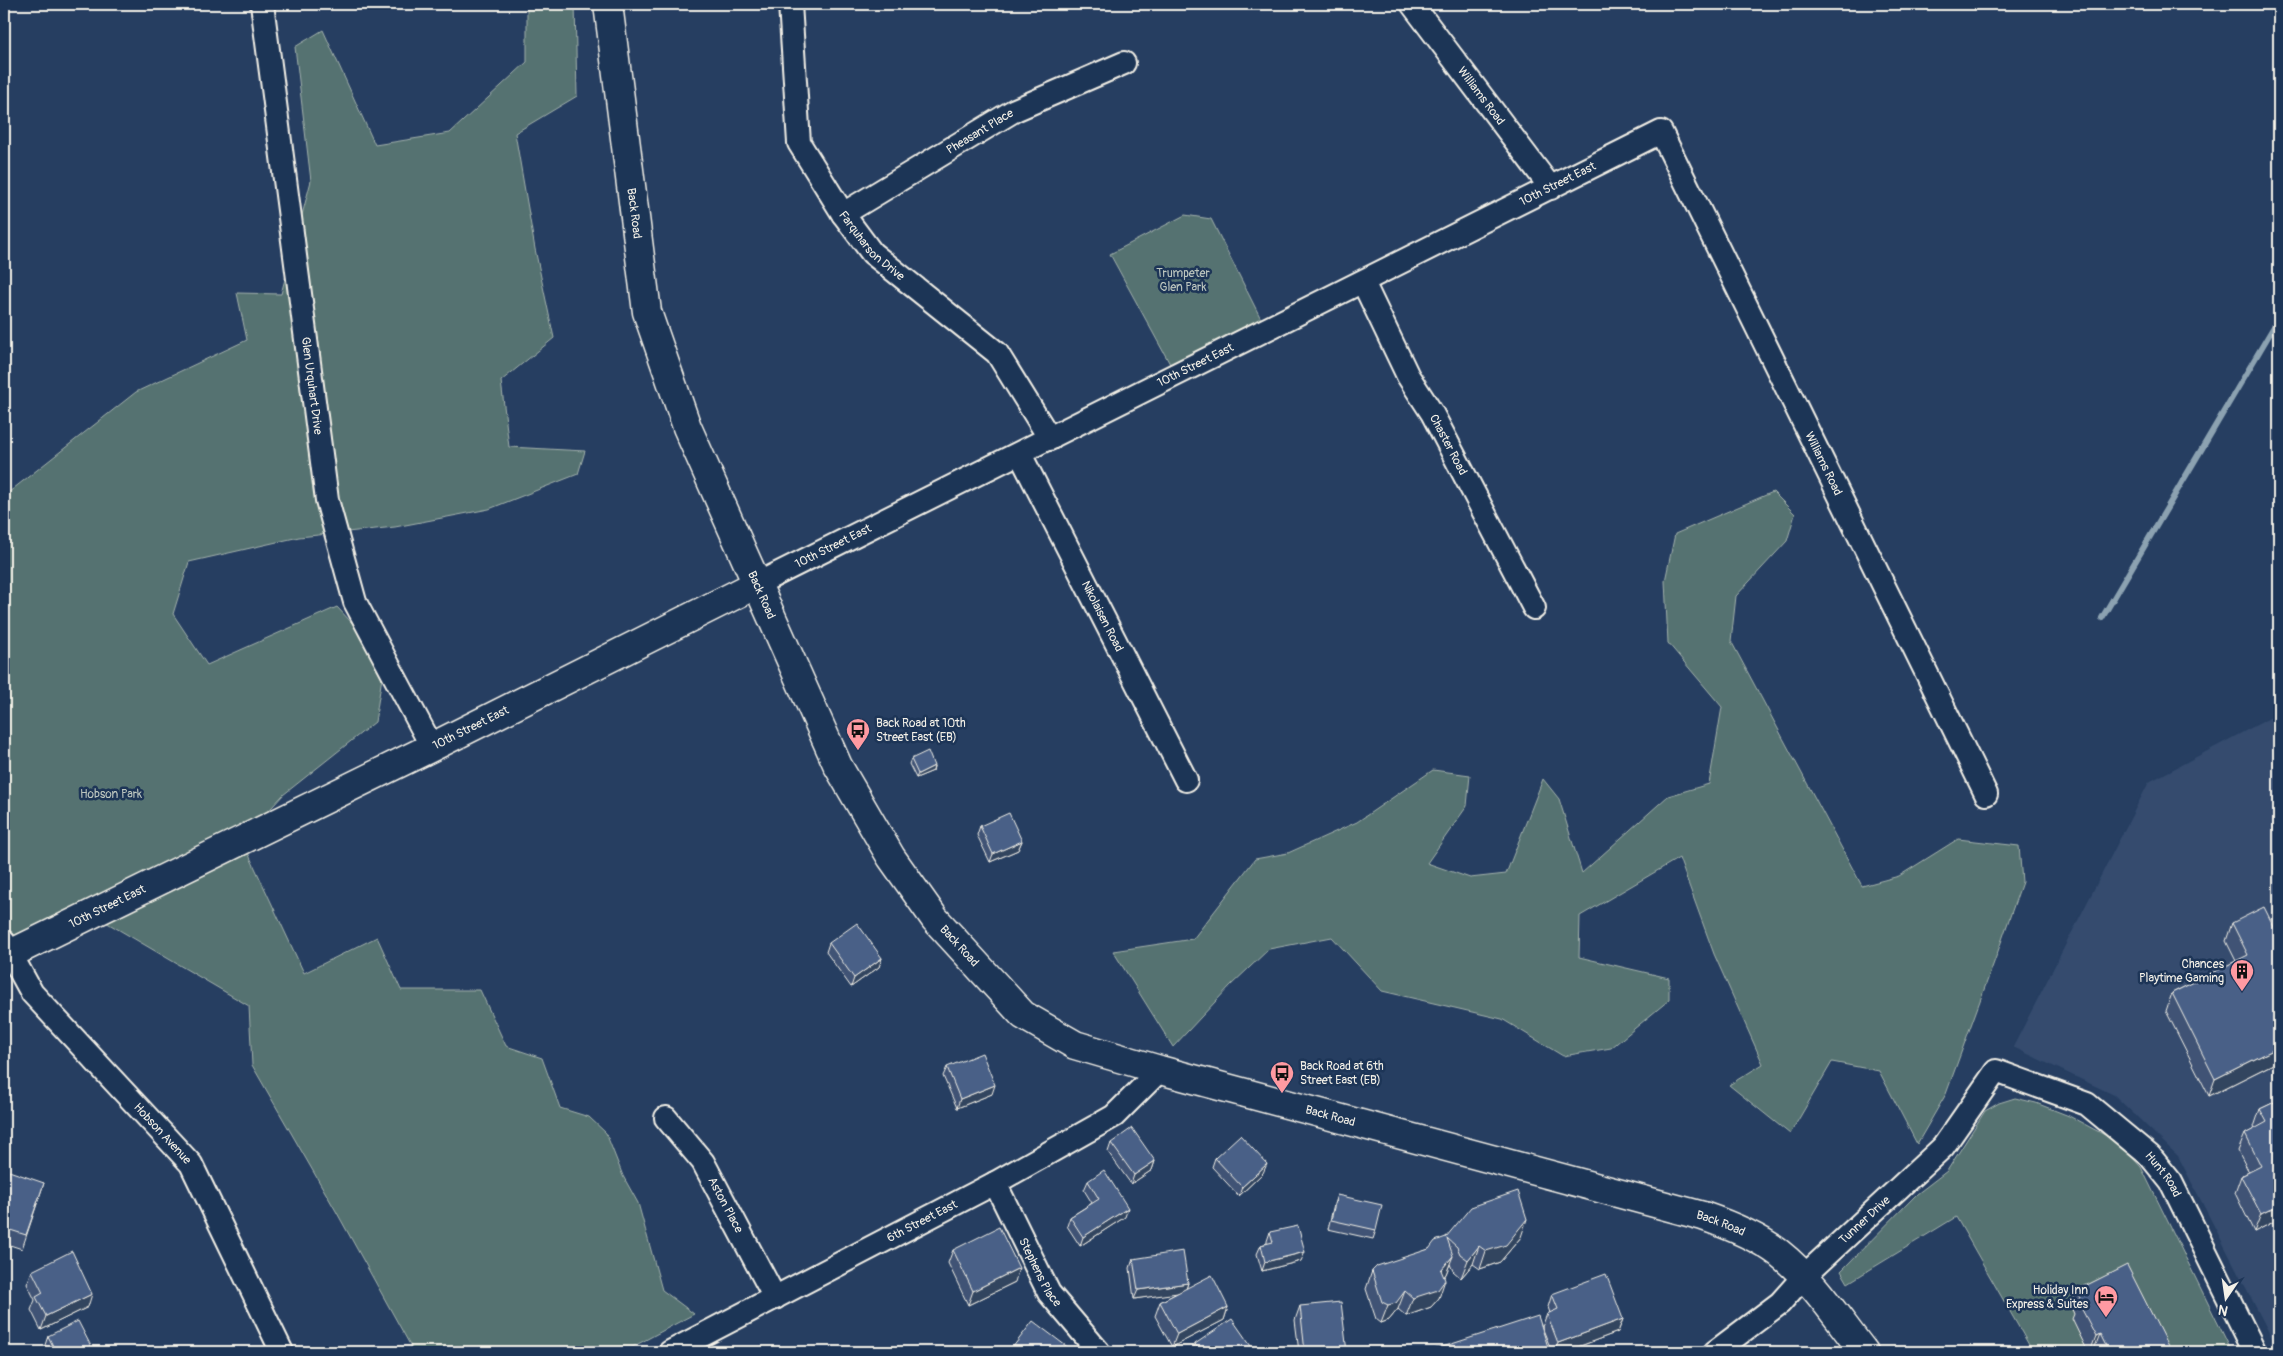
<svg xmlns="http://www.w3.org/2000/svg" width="2283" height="1356" font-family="Pangolin,sans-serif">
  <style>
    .built { fill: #344b6e }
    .green { fill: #547271; stroke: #a4b2ac }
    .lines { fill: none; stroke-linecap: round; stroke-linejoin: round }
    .stream { stroke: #8ca2b1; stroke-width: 6 }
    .minor-casing { stroke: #f4f1e8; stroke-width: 26 }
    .tertiary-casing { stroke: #f4f1e8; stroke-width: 31 }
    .minor { stroke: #1d3557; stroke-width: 22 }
    .tertiary { stroke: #1d3557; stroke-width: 28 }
    .wall { fill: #3f5374; stroke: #f4f1e8 }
    .shaded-wall { fill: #33445e; stroke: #f4f1e8 }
    .building { fill: #496187; stroke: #f4f1e8 }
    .labels { text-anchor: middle; stroke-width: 5; stroke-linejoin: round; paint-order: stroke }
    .street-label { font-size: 12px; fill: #f4f1e8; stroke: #1d3557 }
    .park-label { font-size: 12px; fill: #bcc5be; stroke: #1d3557 }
    .poi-label { font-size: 12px; fill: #f4f1e8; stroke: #1d3557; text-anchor: start }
  </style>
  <rect width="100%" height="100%" fill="#263e61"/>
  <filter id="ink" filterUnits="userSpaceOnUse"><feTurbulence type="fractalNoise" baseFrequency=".02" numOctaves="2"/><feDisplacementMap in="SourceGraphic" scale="10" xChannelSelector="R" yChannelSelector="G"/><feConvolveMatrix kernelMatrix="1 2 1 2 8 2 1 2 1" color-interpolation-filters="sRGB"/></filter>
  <g filter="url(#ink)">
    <polygon class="built" points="2279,713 2279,1352 2178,1156 2114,1095 2013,1047 2149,782"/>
    <g class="green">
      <polygon points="527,4 575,4 577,96 515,133 535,249 554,338 501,381 509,447 585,451 578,474 489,509 395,527 299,537 189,562 173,614 207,665 337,607 385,658 375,722 283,795 242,840 304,973 377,937 401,990 480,990 506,1046 542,1058 560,1108 589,1117 606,1133 623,1176 638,1203 662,1290 694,1314 623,1352 414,1352 336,1211 252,1065 249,1006 92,914 4,940 4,496 136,392 247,340 237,293 281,294 311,181 295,47 323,30 375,145 450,133 527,62"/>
      <polygon points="1185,215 1211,219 1267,331 1176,375 1110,254"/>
      <polygon points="1773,492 1795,514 1787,541 1736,596 1731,641 1862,886 1899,876 1958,839 2019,846 2022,882 1997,954 1946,1094 1917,1144 1879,1071 1832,1062 1790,1134 1729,1085 1763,1064 1714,954 1679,858 1580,916 1579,957 1669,978 1669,1000 1611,1048 1563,1056 1502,1019 1382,991 1332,937 1269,949 1230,986 1173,1047 1113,951 1193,939 1255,859 1288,853 1357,822 1433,770 1470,775 1467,806 1427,863 1470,878 1506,874 1543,779 1559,799 1582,873 1668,796 1709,784 1722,707 1668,643 1665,581 1675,534"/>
      <polygon points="2015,1098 2036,1103 2069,1116 2118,1142 2141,1167 2232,1352 2033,1352 1956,1217 1848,1283 1841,1271 1917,1194 1947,1171 1985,1111 1999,1103"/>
    </g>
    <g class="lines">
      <polyline class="stream" points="2102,618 2279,318"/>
      <g class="minor-casing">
        <g id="minor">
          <path id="s1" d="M262,4L327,500L355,602L432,747"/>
          <path id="s2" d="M790,4L799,143L843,214L872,253L997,353L1050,439"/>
          <path id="s3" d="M1412,4L1551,188"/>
          <path id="s4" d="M843,214L1015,110L1124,63"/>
          <path id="s5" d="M1363,282L1408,376L1432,413L1534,608"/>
          <path id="s6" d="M1020,454L1186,780"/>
          <path id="s7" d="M757,584L1661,132L1986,794"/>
          <path id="s8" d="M4,942L32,993L191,1164L282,1352"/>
          <path id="s9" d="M666,1118L703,1162L775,1298"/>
          <path id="s10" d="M995,1183L1049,1293L1099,1352"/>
          <path id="s11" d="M670,1352L995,1183L1114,1116L1160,1070"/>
          <path id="s12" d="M1715,1352L1780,1303L1804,1276L1943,1147L1996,1071L2087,1104L2150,1156L2171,1182L2255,1352"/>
        </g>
      </g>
      <g class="tertiary-casing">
        <g id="tertiary">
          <path id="s13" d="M608,4L647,312L687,427L838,766L891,857L935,919L1023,1015L1075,1045L1160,1070L1703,1216C1729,1225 1757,1236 1779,1253C1813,1280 1837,1318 1864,1352"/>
          <path id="s14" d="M4,957L432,747L757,584"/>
        </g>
      </g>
      <use href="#minor" class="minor"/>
      <use href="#tertiary" class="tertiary"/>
    </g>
    <g class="wall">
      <polygon points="911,759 934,766 933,771 916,778 909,764"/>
      <polygon points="980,826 1022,841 1018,850 990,862 977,835"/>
      <polygon points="2232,923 2279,937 2279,1061 2209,1096 2166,1011 2172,993 2236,961 2226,941"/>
      <polygon points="829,943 882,958 879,967 851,987 826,952"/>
      <polygon points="947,1067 992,1094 957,1108 943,1076"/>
      <polygon points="2279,1100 2279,1219 2254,1232 2235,1193 2241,1176 2249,1172 2238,1151 2245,1134 2255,1129 2254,1127 2260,1109"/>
      <polygon points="1111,1143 1155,1161 1152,1170 1131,1184 1108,1152"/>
      <polygon points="1215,1158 1263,1173 1239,1196 1212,1167"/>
      <polygon points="1088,1181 1125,1217 1080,1246 1067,1226 1070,1217 1092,1203 1084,1190"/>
      <polygon points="44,1183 22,1249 4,1243 4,1187"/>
      <polygon points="1337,1195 1376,1230 1373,1239 1328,1229 1334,1204"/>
      <polygon points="1270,1232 1301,1261 1262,1271 1257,1254 1261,1245 1267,1243 1267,1241"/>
      <polygon points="1446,1237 1521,1237 1500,1262 1480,1269 1473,1264 1461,1278 1453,1271 1450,1264 1446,1274 1444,1277 1439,1298 1431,1307 1406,1316 1398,1309 1389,1320 1381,1323 1376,1319 1366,1289 1372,1271 1429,1249"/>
      <polygon points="953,1250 1015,1282 968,1305 948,1263"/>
      <polygon points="1133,1259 1188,1283 1186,1289 1228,1307 1224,1320 1172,1347 1155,1316 1160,1302 1179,1292 1134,1299 1130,1268"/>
      <polygon points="32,1271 88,1307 41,1330 31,1310 35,1300 27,1284"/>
      <polygon points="2077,1290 2171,1352 2088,1352 2072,1319 2074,1314 2071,1307"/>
      <polygon points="1552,1294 1623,1319 1618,1332 1564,1352 1552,1352 1542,1327 1547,1314 1550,1313 1548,1307"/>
      <polygon points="1300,1306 1347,1352 1299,1352 1295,1320"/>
      <polygon points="48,1336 94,1352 48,1352 45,1345"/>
      <polygon points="1195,1344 1255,1352 1192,1352"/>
    </g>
    <g class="shaded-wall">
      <polygon points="934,766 933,771 916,778 918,774"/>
      <polygon points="1022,841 1018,850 990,862 993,854"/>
      <polygon points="882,958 879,967 851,987 854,978"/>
      <polygon points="2279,1047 2279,1061 2209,1096 2215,1079"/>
      <polygon points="995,1085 992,1094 957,1108 960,1099"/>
      <polygon points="1155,1161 1152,1170 1131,1184 1134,1175"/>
      <polygon points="1267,1164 1263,1173 1239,1196 1242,1187"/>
      <polygon points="2279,1205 2279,1219 2254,1232 2261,1214"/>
      <polygon points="1128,1208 1125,1217 1080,1246 1083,1237"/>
      <polygon points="1527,1219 1521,1237 1500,1262 1480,1269 1486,1251"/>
      <polygon points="1479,1246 1473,1264 1461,1278 1468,1260"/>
      <polygon points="1305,1252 1301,1261 1262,1271 1265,1262"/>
      <polygon points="1453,1256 1446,1274 1435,1288 1441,1270"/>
      <polygon points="1019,1268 1015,1282 968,1305 973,1291"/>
      <polygon points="1445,1280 1439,1298 1431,1307 1406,1316 1413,1298"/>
      <polygon points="1188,1283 1185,1292 1134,1299 1138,1290"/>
      <polygon points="1405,1291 1398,1309 1389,1320 1381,1323 1388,1305"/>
      <polygon points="92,1294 88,1307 41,1330 46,1316"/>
      <polygon points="1228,1307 1224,1320 1172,1347 1177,1334"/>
      <polygon points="1623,1319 1618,1332 1564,1352 1554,1352 1558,1343"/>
      <polygon points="2100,1334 2093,1352 2090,1352 2096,1336"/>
    </g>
    <g class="building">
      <polygon points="928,751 934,766 918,774 911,759"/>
      <polygon points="1009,813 1022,841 993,854 980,826"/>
      <polygon points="2264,907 2279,937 2279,1047 2215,1079 2172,993 2248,955 2232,923"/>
      <polygon points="857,923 882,958 854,978 829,943"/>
      <polygon points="982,1053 995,1085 960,1099 947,1067"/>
      <polygon points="2279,1100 2279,1205 2261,1214 2241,1176 2261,1166 2245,1134 2267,1122 2260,1109"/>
      <polygon points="1132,1128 1155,1161 1134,1175 1111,1143"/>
      <polygon points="1240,1135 1267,1164 1242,1187 1215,1158"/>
      <polygon points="1104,1170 1128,1208 1083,1237 1070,1217 1099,1199 1088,1181"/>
      <polygon points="9,1171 44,1183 26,1235 4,1228 9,1216 4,1214 4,1187"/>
      <polygon points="1518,1191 1527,1219 1506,1245 1486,1251 1479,1246 1468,1260 1460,1254 1457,1247 1447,1238 1453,1256 1441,1270 1445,1280 1438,1290 1413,1298 1405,1291 1396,1303 1388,1305 1382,1302 1372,1271 1377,1266 1429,1249 1435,1241 1446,1237 1471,1207"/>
      <polygon points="1337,1195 1382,1205 1376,1230 1331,1220"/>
      <polygon points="1298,1226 1305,1252 1265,1262 1261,1245 1273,1242 1270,1232"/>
      <polygon points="999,1227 1019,1268 973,1291 953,1250"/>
      <polygon points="72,1251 92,1294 46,1316 36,1297 43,1293 32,1271"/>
      <polygon points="1183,1251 1188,1283 1138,1290 1133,1259"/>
      <polygon points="2127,1265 2171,1352 2109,1352 2100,1334 2096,1336 2078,1302 2081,1298 2077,1290"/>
      <polygon points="1606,1274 1623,1319 1558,1343 1547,1314 1558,1309 1552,1294"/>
      <polygon points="1212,1275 1228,1307 1177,1334 1160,1302"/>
      <polygon points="1341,1302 1347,1352 1305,1352 1300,1306"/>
      <polygon points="1538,1316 1549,1350 1543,1352 1427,1352"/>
      <polygon points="1232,1319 1255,1352 1200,1352 1195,1344"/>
      <polygon points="78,1321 94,1352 56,1352 48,1336"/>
      <polygon points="1033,1321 1074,1352 1009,1352"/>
      <polygon points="1804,1347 1807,1352 1796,1352"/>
    </g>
  </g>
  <defs>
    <g id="bus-pin" transform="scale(1.25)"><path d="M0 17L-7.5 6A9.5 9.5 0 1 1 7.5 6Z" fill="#ff9aa2" stroke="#1d3557"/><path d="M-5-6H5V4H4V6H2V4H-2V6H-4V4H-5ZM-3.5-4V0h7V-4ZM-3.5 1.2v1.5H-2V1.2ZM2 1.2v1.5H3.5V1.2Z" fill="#111"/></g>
    <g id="building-pin" transform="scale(1.25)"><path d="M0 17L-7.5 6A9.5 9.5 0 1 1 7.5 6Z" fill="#ff9aa2" stroke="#1d3557"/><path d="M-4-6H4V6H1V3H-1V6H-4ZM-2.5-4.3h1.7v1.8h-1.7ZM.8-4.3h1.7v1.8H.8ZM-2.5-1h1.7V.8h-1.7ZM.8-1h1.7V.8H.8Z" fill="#111"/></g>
    <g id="hotel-pin" transform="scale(1.25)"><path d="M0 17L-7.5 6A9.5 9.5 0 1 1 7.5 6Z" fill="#ff9aa2" stroke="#1d3557"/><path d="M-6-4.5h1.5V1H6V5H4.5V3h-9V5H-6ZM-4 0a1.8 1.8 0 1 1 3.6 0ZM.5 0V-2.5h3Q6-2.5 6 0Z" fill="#111"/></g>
  </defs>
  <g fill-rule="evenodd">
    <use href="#bus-pin" x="858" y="730"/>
    <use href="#building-pin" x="2242" y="971"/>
    <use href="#bus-pin" x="1282" y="1073"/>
    <use href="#hotel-pin" x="2106" y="1297"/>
  </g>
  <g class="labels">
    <g class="street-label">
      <text dy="4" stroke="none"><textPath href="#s3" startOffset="115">Williams Road</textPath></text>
      <text dy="4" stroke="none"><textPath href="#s4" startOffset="160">Pheasant Place</textPath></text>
      <text dy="4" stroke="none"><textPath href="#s7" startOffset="895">10th Street East</textPath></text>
      <text dy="4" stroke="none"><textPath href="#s13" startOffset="211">Back Road</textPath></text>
      <text dy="4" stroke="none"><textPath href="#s2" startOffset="266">Farquharson Drive</textPath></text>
      <text dy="4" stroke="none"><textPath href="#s7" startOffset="490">10th Street East</textPath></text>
      <text dy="4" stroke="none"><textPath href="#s1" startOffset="385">Glen Urquhart Drive</textPath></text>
      <text dy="4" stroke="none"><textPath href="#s5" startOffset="184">Chaster Road</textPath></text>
      <text dy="4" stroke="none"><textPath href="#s7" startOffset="1380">Williams Road</textPath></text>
      <text dy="4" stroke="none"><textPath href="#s7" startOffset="85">10th Street East</textPath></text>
      <text dy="4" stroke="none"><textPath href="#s13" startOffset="616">Back Road</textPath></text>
      <text dy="4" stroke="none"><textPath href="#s6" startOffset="182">Nikolaisen Road</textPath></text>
      <text dy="4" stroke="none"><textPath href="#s14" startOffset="520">10th Street East</textPath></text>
      <text dy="4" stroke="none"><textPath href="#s14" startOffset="115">10th Street East</textPath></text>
      <text dy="4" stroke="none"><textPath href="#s13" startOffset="1021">Back Road</textPath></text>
      <text dy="4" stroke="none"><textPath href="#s13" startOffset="1440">Back Road</textPath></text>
      <text dy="4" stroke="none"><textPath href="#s8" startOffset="250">Hobson Avenue</textPath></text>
      <text dy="4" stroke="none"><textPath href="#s12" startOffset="601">Hunt Road</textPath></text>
      <text dy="4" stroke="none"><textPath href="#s9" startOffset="106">Aston Place</textPath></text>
      <text dy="4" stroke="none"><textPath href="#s12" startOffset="200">Tunner Drive</textPath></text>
      <text dy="4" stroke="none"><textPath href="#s11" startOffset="284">6th Street East</textPath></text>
      <text dy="4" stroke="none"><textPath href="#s13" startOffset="1845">Back Road</textPath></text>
      <text dy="4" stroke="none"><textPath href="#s10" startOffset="100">Stephens Place</textPath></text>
    </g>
    <g class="park-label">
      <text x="1183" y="277">Trumpeter<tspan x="1183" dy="14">Glen Park</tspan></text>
      <text x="111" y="798">Hobson Park</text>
    </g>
    <g class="poi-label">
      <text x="876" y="727">Back Road at 10th<tspan x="876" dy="14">Street East (EB)</tspan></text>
      <text x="2224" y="968" text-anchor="end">Chances<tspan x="2224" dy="14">Playtime Gaming</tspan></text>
      <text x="1300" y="1070">Back Road at 6th<tspan x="1300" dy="14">Street East (EB)</tspan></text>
      <text x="2088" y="1294" text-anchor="end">Holiday Inn<tspan x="2088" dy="14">Express &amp; Suites</tspan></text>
    </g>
  </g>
  <rect width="2283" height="1356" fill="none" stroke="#1d3557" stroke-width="20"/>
  <rect x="10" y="10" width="2263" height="1336" fill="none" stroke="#f4f1e8" stroke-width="2" filter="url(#ink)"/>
  <g transform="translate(2226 1298) rotate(193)" stroke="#1d3557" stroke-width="4" paint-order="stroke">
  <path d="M0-4L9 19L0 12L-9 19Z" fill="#f4f1e8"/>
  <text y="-8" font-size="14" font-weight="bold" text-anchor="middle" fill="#f4f1e8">N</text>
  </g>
</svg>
